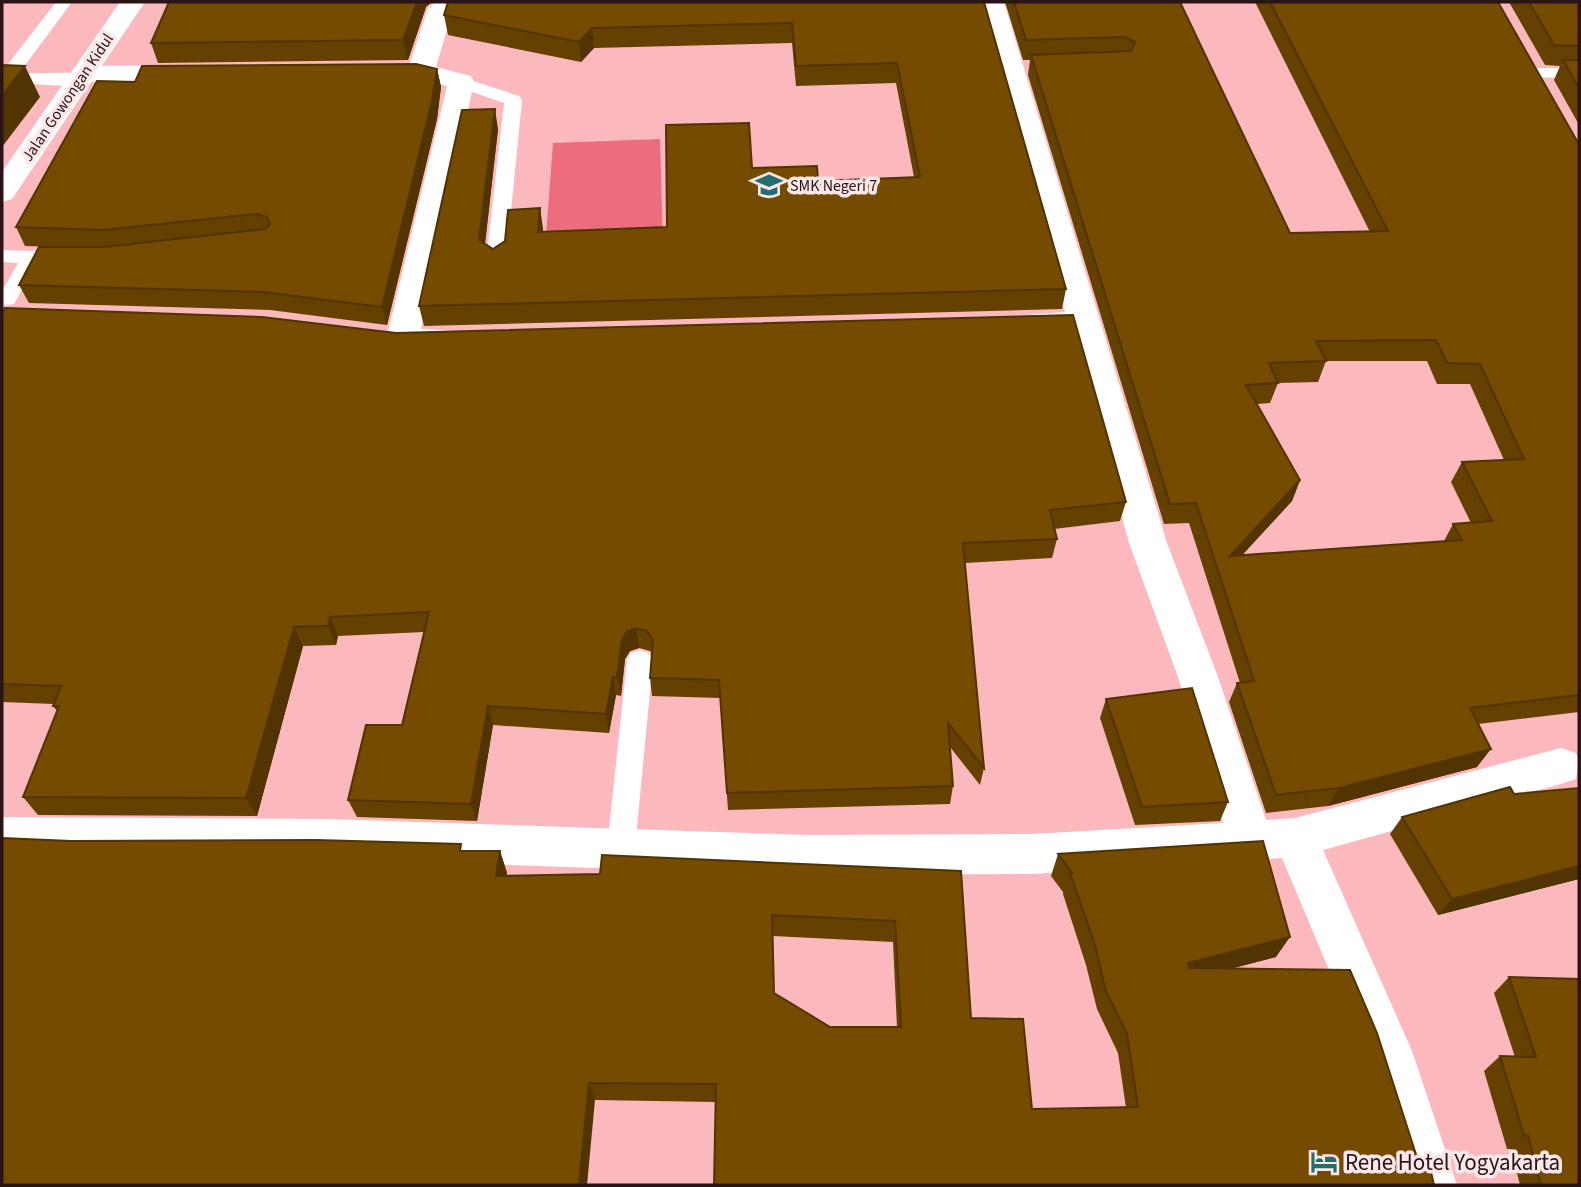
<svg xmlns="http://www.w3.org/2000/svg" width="1581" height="1187" font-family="'Source Sans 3',sans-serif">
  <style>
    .green { fill: #ec6d7e }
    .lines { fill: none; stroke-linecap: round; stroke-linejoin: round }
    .lane { fill: #fff; fill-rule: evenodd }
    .street { fill: #fff; fill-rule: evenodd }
    .secondary { fill: #fff; fill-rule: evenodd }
    .wall { fill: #644001; fill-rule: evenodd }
    .shaded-wall { fill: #513401 }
    .building { fill: #744b01; stroke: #513401; stroke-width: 2; fill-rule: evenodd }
    .labels { text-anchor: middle; stroke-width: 7; stroke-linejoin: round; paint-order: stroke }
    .far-street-label { font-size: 16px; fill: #2b1416; stroke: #fde8e9 }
    .far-poi-label { font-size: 16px; fill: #2b1416; stroke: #fde8e9; text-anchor: start }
    .near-poi-label { font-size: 23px; fill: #2b1416; stroke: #fde8e9; text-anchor: start }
  </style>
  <rect width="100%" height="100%" fill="#fbb9be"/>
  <polygon class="green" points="660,139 663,244 545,249 553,143"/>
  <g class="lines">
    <g class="lane">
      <path d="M56,2H72L20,72C37,76 79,68 89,78C75,92 23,83 5,79V68Z"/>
      <polygon points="1533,68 1579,68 1579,78 1527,77 1525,73"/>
      <polygon points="461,77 519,96 522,100 506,261 496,267 486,261 504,103 455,86 452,82 455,78"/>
      <polygon points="2,250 67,252 77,258 67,264 37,263 14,304 2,306 2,291 18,263 2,262"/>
      <polygon points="640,650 649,653 653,660 635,848 631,857 621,861 611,857 607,848 627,660 631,653"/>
    </g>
    <g class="street">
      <path d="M436,2H551L547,7L538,10L452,13L436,67L471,76L474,82L421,329L460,331L464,339L460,347C439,352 411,353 390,348L386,340L447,86L420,79L379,77L375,71L379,65L410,63L428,8Z"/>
      <polygon points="979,2 1004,2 1167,543 1218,677 1266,820 1295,818 1561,748 1576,753 1579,760 1576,779 1561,784 1323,850 1412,1051 1457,1185 1405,1185 1363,1051 1282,858 1032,874 811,875 328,859 89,860 2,856 2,817 328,819 811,835 1032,834 1223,823 1178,677 1129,543 1071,333 1022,334 1011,330 1006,323 1011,316 1065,312"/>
      <polygon points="191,65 200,67 204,73 200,79 83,82 74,80 70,74 74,68 83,66"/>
    </g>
    <polygon class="secondary" points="120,2 145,2 12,199 2,202 2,172"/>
  </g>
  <g class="wall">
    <polygon points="984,2 1066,289 1062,309 424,326 419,306 498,129 485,244 493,249 505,241 540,208 543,232 667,227 752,168 818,181 914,177 896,83 796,86 792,43 594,48 581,62 448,35 444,15"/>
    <path d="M1005,2H1180L1290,233L1370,232L1255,2H1498L1577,141L1579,142V712L1478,724L1477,767L1328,806L1266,813L1229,702L1237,683H1240L1189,523L1164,524L1028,75L1030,60H1023ZM1326,361H1427L1437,384H1470L1504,460L1462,462L1451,482L1471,523L1453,524L1444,541L1242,555L1292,501L1300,480L1257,404L1270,403L1278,383L1318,382Z"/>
    <polygon points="1509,2 1579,2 1579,123 1578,123 1554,80 1560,66 1545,65"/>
    <polygon points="426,7 408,60 158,63 151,43"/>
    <polygon points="437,69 441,87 437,119 387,325 270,310 29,303 19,285 60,247 25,246 16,227 135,82"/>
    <polygon points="2,314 1126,502 1120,521 1054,529 1057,539 1052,558 965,563 984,768 980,785 950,747 953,786 950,804 728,810 720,698 652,696 650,678 652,653 650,651 639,648 630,651 625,659 621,696 616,695 609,733 493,725 477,821 357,817 348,800 402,725 424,632 338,636 336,645 303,646 257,816 38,815 23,797 57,711 53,706 54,704 2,702"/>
    <polygon points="1106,699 1228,802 1220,821 1135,825 1100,718"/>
    <polygon points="1579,788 1579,879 1438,915 1390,834 1402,817 1514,794"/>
    <path d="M71,841L500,851L507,873L506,876L961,871L971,1018L1032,1109L1126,1108L1118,1053L1097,1009L1086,965L1063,894V892L1051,876L1058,854L1276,957L1233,968L1421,1170L715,1102L595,1100ZM773,936L893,942L897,1027H830L774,993Z"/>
    <polygon points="1509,977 1579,1185 1520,1185 1511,1149 1507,1149 1484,1071 1500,1056 1515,1057 1494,993"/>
  </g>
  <g class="shaded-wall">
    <polygon points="417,2 432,2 426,7 408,60 403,40"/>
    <polygon points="592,28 594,48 581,62 579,42"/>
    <polygon points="25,66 40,97 2,147 2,95"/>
    <polygon points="437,69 441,87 437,119 387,325 382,307"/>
    <polygon points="495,109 498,129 483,261 479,240"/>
    <polygon points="540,208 543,229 541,253 538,232"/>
    <polygon points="1300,480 1292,501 1223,576 1230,556"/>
    <polygon points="330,617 338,636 336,645 328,626"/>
    <polygon points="294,627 303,646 257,816 246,798"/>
    <polygon points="636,628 639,648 630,651 625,659 621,696 617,677 622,640 627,631"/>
    <polygon points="613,677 616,695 609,733 606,714"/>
    <polygon points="488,706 493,725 477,821 471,804"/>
    <polygon points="1491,749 1477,767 1328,806 1339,788"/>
    <polygon points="500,851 507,873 503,898 496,876"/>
    <polygon points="1579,866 1579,879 1438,915 1452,899"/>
    <polygon points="1290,937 1276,957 1177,983 1188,963"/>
    <polygon points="589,1083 595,1100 587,1185 579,1185"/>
  </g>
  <g class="building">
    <polygon points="169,2 417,2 403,40 151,43"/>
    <polygon points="448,2 984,2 1066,289 419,306 462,110 495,109 479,240 493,249 505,241 508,210 540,208 538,232 667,227 666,125 749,123 752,168 817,166 818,181 920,177 897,63 796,66 792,23 592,28 579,42 444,15"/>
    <path d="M1014,2H1180L1290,233L1388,231L1270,2H1498L1577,141L1579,142V695L1470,708L1491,749L1339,788L1276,795L1237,683L1254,681L1196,503L1170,504L1031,55L1131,51L1135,42L1125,37L1026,40ZM1436,340L1447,363L1480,364L1524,459L1462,462L1492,521L1453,524L1462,540L1230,556L1300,480L1246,385L1278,383L1269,363L1326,361L1316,341Z"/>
    <polygon points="1529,2 1579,2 1579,46 1554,45"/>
    <polygon points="1563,60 1579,60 1579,88"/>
    <polygon points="416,64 437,69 432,101 382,307 263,292 19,285 39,247 104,247 265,229 270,224 267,217 257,214 103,230 16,227 97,81 135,82 142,66"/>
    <polygon points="2,65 25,66 2,95"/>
    <polygon points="5,308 262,317 396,333 1073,315 1126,502 1050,510 1057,539 963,543 984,768 948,723 953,786 727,793 719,680 650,678 653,640 647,631 636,628 627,631 622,640 617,677 613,677 606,714 488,706 471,804 348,800 366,725 402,725 429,612 330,617 328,626 294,627 246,798 23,797 59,706 53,706 61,686 2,684 2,314"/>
    <polygon points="1192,688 1228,802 1142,807 1106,699"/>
    <polygon points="1510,787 1514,794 1579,788 1579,866 1452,899 1402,817"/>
    <path d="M2,838L71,841L316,840L461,844L460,851H500L496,876L600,874L602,855L961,871L971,1018L1023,1019L1032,1109L1138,1107L1127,1034L1105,989L1095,945L1070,873H1072L1058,854L1263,841L1290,937L1188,963L1189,968L1350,970L1377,1033L1421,1170L1431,1172L1434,1185H714L716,1084L589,1083L579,1185H2ZM772,915L895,921L901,1027H830L774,993Z"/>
    <polygon points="1509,977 1579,979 1579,1185 1541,1185 1528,1136 1524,1135 1500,1056 1536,1057"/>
  </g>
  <defs>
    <g id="school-bare" transform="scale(2.1)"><path d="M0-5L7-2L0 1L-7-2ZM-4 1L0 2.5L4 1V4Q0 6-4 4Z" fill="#246f6e" stroke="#fde8e9" stroke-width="2.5" paint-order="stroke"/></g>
    <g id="hotel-bare" transform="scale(2.1)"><path d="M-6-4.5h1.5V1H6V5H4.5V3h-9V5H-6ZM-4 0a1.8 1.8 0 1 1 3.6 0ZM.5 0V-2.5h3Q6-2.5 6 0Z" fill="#246f6e" stroke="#fde8e9" stroke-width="2.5" paint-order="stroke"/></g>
  </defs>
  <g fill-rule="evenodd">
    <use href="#school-bare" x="769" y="185"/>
    <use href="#hotel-bare" x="1324" y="1162"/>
  </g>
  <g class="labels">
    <g class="far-street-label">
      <text transform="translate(67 97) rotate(-56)" y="6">Jalan Gowongan Kidul</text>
    </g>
    <g class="far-poi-label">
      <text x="790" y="191">SMK Negeri 7</text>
    </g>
    <g class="near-poi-label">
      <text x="1345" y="1170">Rene Hotel Yogyakarta</text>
    </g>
  </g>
  <rect width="1581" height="1187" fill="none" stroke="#2b1416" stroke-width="7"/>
</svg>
